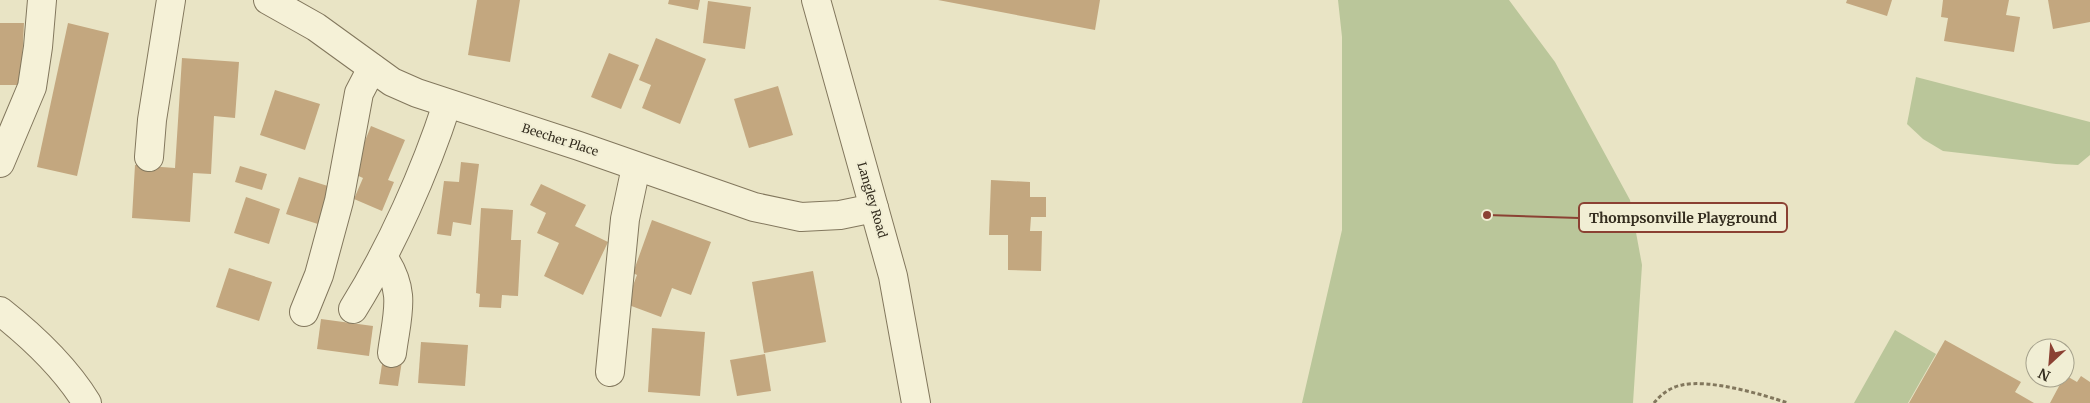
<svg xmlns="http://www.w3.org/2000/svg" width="2090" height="403" font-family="Merriweather,serif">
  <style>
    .green { fill: #bac69a }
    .building { fill: #c3a77f }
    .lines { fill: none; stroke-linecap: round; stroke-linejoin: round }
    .minor-casing { stroke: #82775d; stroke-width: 30 }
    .path { stroke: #82775d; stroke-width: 3; stroke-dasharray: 4 2.5; stroke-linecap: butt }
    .minor { stroke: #f5f1d7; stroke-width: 28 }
    .labels { text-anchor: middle; stroke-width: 4; stroke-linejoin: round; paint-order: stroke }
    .street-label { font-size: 12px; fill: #342d1f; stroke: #f1eed4 }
    .leader { fill: none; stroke: #8b4133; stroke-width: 2 }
    .callout-dot { fill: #8b4133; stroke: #f1eed4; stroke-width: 2 }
    .callout { fill: #f1eed4; stroke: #8b4133; stroke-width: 2 }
    .callout-label { font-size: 14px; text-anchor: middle; font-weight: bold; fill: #342d1f }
  </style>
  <rect width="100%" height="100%" fill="#e9e4c5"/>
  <g class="green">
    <polygon points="1338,0 1509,0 1555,62 1630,200 1642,265 1633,403 1302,403 1342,230 1342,37"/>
    <polygon points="1916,77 2090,122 2090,155 2078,165 2056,164 1943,151 1923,139 1907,124"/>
    <polygon points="1895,330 1936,354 1908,403 1854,403"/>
  </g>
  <g class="building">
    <polygon points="477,0 520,0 510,62 468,55"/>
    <polygon points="669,0 700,0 698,10 668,4"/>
    <polygon points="938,0 1100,0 1095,30"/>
    <polygon points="1847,0 1892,0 1887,16 1846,3"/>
    <polygon points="1943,0 2009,0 2006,15 2020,17 2014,52 1944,41 1948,18 1941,17"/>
    <polygon points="2048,0 2090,0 2090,22 2053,29"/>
    <polygon points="708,1 751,7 745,49 703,43"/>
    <polygon points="0,23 24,23 21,85 0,85"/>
    <polygon points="68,23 109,33 77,176 37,167"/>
    <polygon points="656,38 706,59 680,124 642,108 651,85 639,80"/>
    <polygon points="609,53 639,65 621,109 591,97"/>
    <polygon points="182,58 239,62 235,118 214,116 211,174 193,173 190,222 132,218 135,165 175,168"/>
    <polygon points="778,86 793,135 749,148 734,99"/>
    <polygon points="275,90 320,104 305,150 260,135"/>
    <polygon points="371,126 405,140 388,180 394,182 382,211 354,199 363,178 352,173"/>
    <polygon points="461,162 479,164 471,225 453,222 451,236 437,234 444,181 459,182"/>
    <polygon points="240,166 267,174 262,190 235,182"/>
    <polygon points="299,177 331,187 318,224 286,214"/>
    <polygon points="991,180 1030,182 1030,197 1046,197 1046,217 1031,217 1030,231 1042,231 1041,271 1008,270 1008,235 989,235"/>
    <polygon points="541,184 586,205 575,226 608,242 583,295 544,276 559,243 537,233 546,213 530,205"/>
    <polygon points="246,197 280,209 269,244 234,233"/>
    <polygon points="481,208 513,210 511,240 521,240 518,296 502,295 501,308 479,307 480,294 476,293"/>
    <polygon points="652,220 711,242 691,295 672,288 661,317 626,304 637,275 633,273"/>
    <polygon points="229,268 272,282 259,321 216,307"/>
    <polygon points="813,271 826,342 764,353 752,282"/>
    <polygon points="321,319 373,326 369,356 317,349"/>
    <polygon points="652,328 705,332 700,396 648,392"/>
    <polygon points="1945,340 2021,382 2015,392 2034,403 1909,403"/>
    <polygon points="421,342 468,345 465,386 418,383"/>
    <polygon points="765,354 771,391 737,396 730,360"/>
    <polygon points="383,358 402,361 398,386 379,384"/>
    <polygon points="2065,375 2077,382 2081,376 2090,382 2090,403 2050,403"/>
  </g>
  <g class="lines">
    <g class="minor-casing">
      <g id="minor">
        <polyline points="268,0 316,27 392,82 417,93 579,146 754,207 801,217 840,215 874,208"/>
        <polyline points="816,0 893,276 916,403"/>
        <polyline points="149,157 152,120 171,0"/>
        <polyline points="0,163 32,87 38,47 42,0"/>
        <path d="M383,257C407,292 397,314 392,353"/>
        <path d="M353,309C391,248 425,172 447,104"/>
        <path d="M0,311C33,337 65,367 87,403"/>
        <polyline points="304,312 319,275 339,201 359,93 372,68"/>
        <polyline points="610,372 625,219 636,167"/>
      </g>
    </g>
    <path class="path" d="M1654,403C1661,394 1671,387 1682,385C1710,379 1761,394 1788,403"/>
    <use href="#minor" class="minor"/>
  </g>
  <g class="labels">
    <g class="street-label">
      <text transform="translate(560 140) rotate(18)" y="4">Beecher Place</text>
      <text transform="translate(872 200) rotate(74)" y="4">Langley Road</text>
    </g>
  </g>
  <path class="leader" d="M1487 215L1579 218"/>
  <circle class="callout-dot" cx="1487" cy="215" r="5"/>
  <rect class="callout" x="1579" y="203" width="208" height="29" rx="5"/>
  <g class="callout-label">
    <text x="1683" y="223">Thompsonville Playground</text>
  </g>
  <g transform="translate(2050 363) rotate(206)"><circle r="24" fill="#f1eed4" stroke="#a5a18c"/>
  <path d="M0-4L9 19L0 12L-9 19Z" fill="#8b4133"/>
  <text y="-8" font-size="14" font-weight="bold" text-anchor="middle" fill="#342d1f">N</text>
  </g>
</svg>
